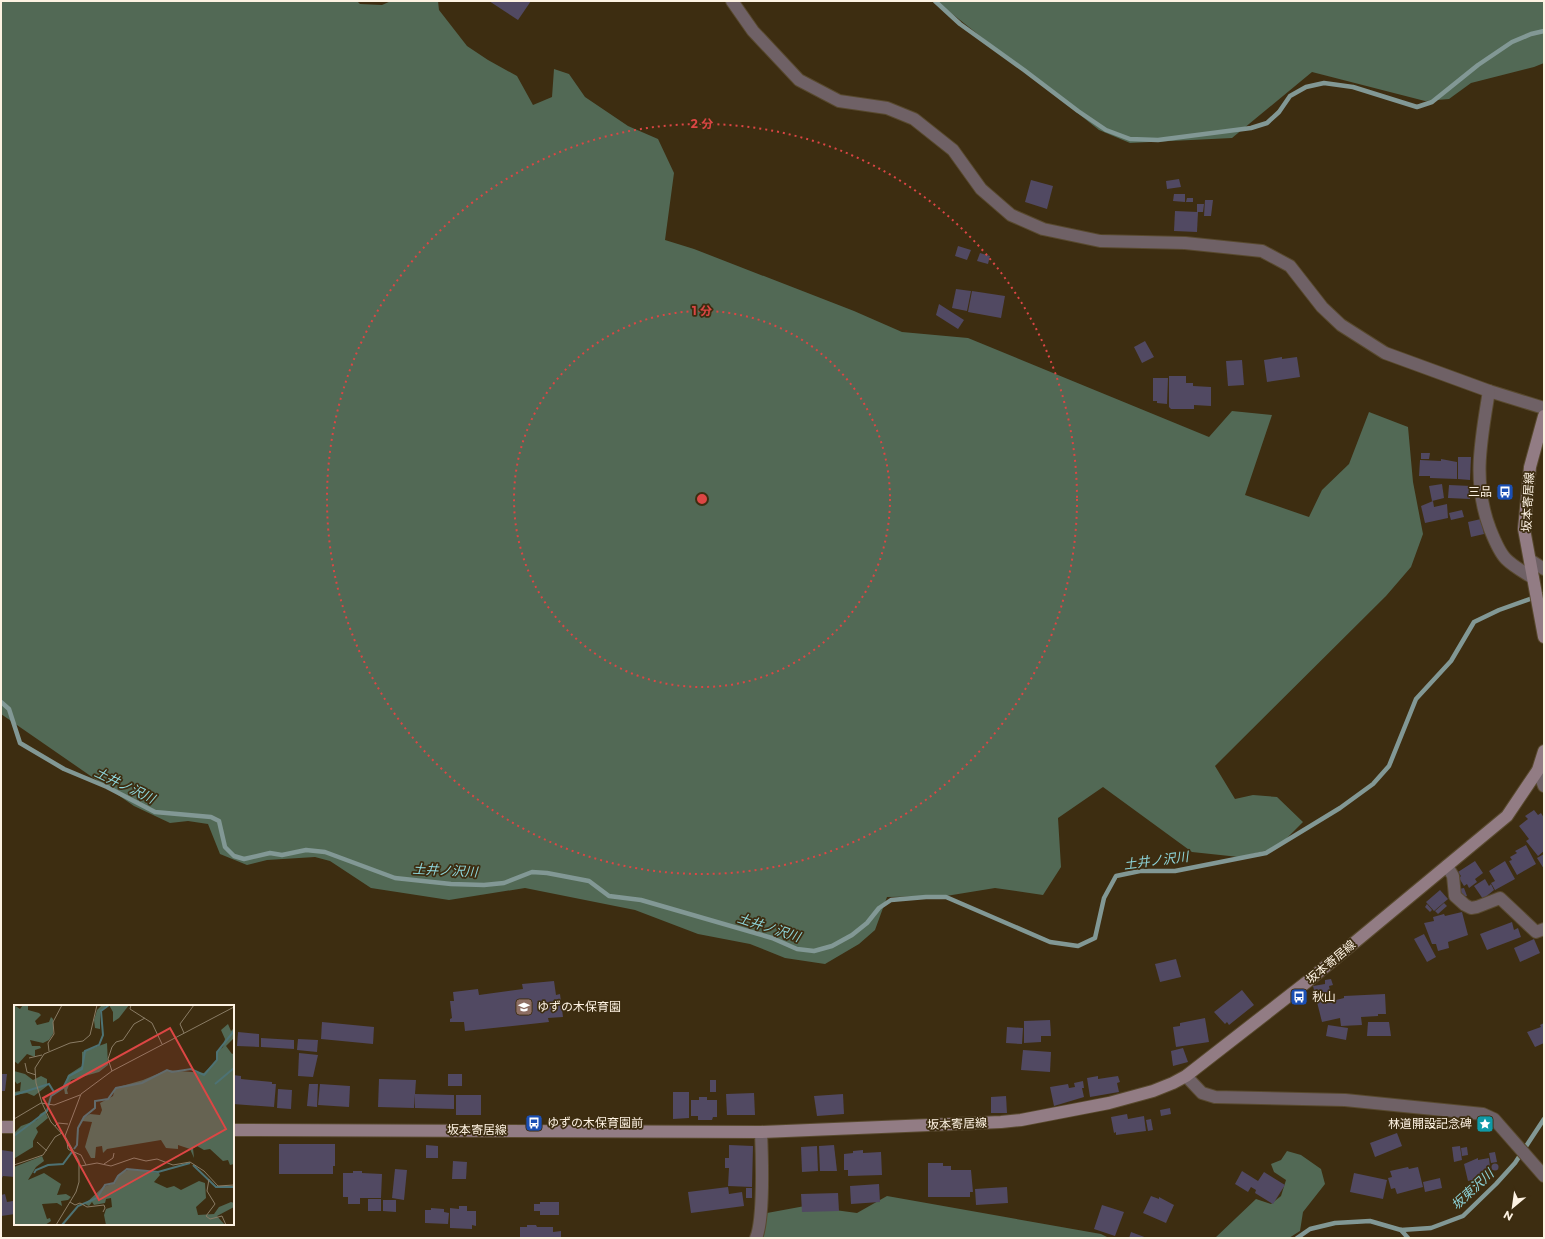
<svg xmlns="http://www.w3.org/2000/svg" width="1545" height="1239" font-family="Montserrat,'Noto Sans JP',sans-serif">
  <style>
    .forest { fill: #526955 }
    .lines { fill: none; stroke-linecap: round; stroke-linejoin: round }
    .stream { stroke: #829895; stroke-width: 4.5 }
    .building { fill: #514962 }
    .street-casing { stroke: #58492e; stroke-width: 14 }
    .secondary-casing { stroke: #58492e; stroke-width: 14 }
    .street { stroke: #6f6166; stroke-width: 12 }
    .secondary { stroke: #927c84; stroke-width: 12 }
    .ring { fill: none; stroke: #dc4644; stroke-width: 2; stroke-dasharray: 2 4 }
    .labels { text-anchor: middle; stroke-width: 3.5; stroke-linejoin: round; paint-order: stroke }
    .poi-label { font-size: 12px; fill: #fdf2e2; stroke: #3d2d11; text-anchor: start }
    .street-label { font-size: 12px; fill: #fdf2e2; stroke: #3d2d11 }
    .water-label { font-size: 13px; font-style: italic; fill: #8ed5da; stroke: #3d2d11 }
    .inset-river { fill: none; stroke: #4d7274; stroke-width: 2 }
    .inset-road { fill: none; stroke: #8a7c65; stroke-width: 1 }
    .view { fill: #dc4644; fill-opacity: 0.15; stroke: #dc4644; stroke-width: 2 }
    .inset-edge { fill: none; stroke: #fdf2e2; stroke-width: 2 }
    .centre { fill: #dc4644; stroke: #3d2d11; stroke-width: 2 }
    .ring-label { font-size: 12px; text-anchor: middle; font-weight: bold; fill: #dc4644; stroke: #3d2d11; stroke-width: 3.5; stroke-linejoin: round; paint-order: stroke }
  </style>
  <rect width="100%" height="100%" fill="#3d2d11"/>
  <g class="forest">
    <polygon points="1,1 357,1 360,4 382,5 391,1 438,1 439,10 467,46 488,60 517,76 533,105 552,97 554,69 569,74 585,97 628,126 658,139 674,173 665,240 694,249 854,311 902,332 968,338 1209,437 1232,411 1272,415 1245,495 1309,517 1322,490 1349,464 1369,412 1408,427 1413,482 1423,534 1411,567 1386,596 1215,766 1235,799 1253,795 1277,797 1303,822 1277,848 1239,857 1192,852 1103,787 1058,818 1061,867 1043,895 995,888 946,896 887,897 875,930 859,944 825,964 785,958 750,944 698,934 635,910 525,888 449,900 371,888 330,861 315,857 267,860 247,865 220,854 208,824 188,821 170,823 134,806 1,714"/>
    <polygon points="936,1 1544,1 1544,63 1534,67 1471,83 1449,99 1425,101 1312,72 1232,138 1130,143 1099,130"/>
    <polygon points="1287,1151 1301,1155 1321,1169 1325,1184 1303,1212 1300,1231 1289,1238 1215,1238 1256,1199 1271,1204 1281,1196 1286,1180 1274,1172 1271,1164 1281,1160"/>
    <polygon points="887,1196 1101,1234 1109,1238 760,1238 767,1213 805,1206 857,1213"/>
  </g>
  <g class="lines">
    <g class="stream">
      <polyline points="935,1 960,24 1024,70 1078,111 1106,130 1130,139 1158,140 1251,128 1267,123 1279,112 1290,96 1306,87 1324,83 1353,87 1417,107 1432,102 1478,65 1512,42 1531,34 1544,31"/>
      <polyline points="1,702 9,709 20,743 64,769 107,787 155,812 211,817 219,821 225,847 234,856 244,859 270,853 282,855 306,850 325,852 395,878 451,884 484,885 504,883 532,872 547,873 589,881 609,896 641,900 772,938 797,949 814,951 832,946 852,935 867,923 879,908 891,900 926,897 946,897 1050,942 1078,946 1095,938 1104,898 1116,876 1140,871 1175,871 1266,853 1340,808 1373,784 1389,766 1416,699 1451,661 1474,622 1499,610 1544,594"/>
      <polyline points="1401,1230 1408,1238"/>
      <polyline points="1297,1238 1310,1229 1335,1223 1370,1221 1401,1230 1431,1228 1463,1216 1496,1184 1515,1163 1544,1119"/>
    </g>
  </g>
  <g class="building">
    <polygon points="489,1 531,1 518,20"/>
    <polygon points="1179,179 1181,187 1167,189 1166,181"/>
    <polygon points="1031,180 1053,186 1047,209 1025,202"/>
    <polygon points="1174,194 1185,194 1185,202 1173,201"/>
    <polygon points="1187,198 1193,198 1193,202 1186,202"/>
    <polygon points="1205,200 1213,200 1211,216 1204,216"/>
    <polygon points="1197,204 1204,204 1203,212 1197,212"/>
    <polygon points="1175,211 1198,212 1197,232 1174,231"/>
    <polygon points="958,246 971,250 967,260 955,256"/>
    <polygon points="980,253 990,256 988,264 977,261"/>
    <polygon points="956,289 971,291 967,311 952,308"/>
    <polygon points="972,291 1005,296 1001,318 968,312"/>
    <polygon points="939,304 964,320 958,329 936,315"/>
    <polygon points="1145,341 1154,357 1142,363 1134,347"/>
    <polygon points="1282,357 1282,359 1297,357 1300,377 1267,382 1264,360"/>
    <polygon points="1242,360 1244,385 1228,386 1226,361"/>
    <polygon points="1169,376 1186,376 1186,383 1193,383 1193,386 1211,387 1211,406 1194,405 1194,409 1171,409 1169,407"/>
    <polygon points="1153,378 1168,378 1167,404 1157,403 1157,401 1153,401"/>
    <polygon points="1421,453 1430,453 1429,459 1421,459"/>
    <polygon points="1458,457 1471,457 1470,480 1458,479"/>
    <polygon points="1441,459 1457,462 1457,479 1430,478 1430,476 1419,476 1420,460 1441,461"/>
    <polygon points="1442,484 1444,498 1432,501 1429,486"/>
    <polygon points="1449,485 1471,486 1470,499 1448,498"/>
    <polygon points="1433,501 1434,507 1447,504 1448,518 1425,523 1421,506"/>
    <polygon points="1462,510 1464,517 1451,520 1449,513"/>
    <polygon points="1481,519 1484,534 1471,537 1468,522"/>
    <polygon points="1534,810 1538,815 1541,813 1544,818 1544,851 1538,856 1526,841 1529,839 1519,826 1528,819 1525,816"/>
    <polygon points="1526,845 1536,864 1517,875 1509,861 1512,860 1510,857 1517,853 1515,851"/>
    <polygon points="1544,854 1544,869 1537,858"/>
    <polygon points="1475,861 1483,873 1475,879 1477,882 1469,888 1467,884 1464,886 1459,878 1461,876 1458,872"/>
    <polygon points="1505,861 1515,879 1495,890 1491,883 1495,881 1489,871"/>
    <polygon points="1485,879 1489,886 1491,884 1494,890 1483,899 1474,886"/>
    <polygon points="1464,888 1467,896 1462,898 1459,889"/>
    <polygon points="1440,890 1448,899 1434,911 1426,902"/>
    <polygon points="1444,903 1447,906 1438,914 1435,911"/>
    <polygon points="1427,904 1432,910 1430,912 1425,907"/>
    <polygon points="1462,912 1468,935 1448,942 1449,948 1438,951 1436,944 1432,944 1424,923 1434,921 1433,917 1444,914 1445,916"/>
    <polygon points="1512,922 1514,930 1518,928 1521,937 1487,950 1480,934"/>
    <polygon points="1424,934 1436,957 1427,962 1414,939"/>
    <polygon points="1534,939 1540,953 1520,962 1514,948"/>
    <polygon points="1176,959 1181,977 1160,982 1155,964"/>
    <polygon points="1331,979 1333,985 1329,986 1332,1001 1344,998 1344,996 1385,994 1386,1014 1378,1014 1378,1016 1361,1017 1362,1025 1341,1026 1340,1018 1322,1022 1313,986 1325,984 1325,980"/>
    <polygon points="554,981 556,995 560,994 563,1017 548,1018 549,1022 465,1031 464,1022 450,1022 450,1019 452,1018 450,1001 454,1001 453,992 478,989 479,995 523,989 522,984"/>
    <polygon points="1242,990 1254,1005 1229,1025 1227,1022 1225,1024 1214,1012"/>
    <polygon points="1205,1018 1209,1042 1176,1047 1173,1027 1180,1026 1180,1023"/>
    <polygon points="1050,1020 1051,1036 1041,1036 1041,1042 1024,1043 1024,1021"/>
    <polygon points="322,1022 374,1027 373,1044 321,1039"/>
    <polygon points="1368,1022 1389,1022 1391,1036 1367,1036"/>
    <polygon points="1544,1023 1544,1043 1535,1047 1527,1032 1541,1027 1540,1025"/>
    <polygon points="1328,1025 1348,1028 1346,1040 1326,1036"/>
    <polygon points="1007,1027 1023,1028 1022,1044 1006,1043"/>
    <polygon points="238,1032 259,1034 259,1047 237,1046"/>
    <polygon points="261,1038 294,1040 294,1049 261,1047"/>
    <polygon points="298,1039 318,1040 317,1052 297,1050"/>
    <polygon points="1183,1048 1188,1062 1173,1066 1171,1051"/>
    <polygon points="1023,1050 1051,1052 1050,1072 1021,1070"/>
    <polygon points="299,1053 318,1055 313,1077 298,1076"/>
    <polygon points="1,1074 7,1074 5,1091 1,1091"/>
    <rect x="448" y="1074" width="14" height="12"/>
    <polygon points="233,1075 241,1076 241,1079 272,1082 272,1084 276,1084 274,1107 233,1104"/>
    <polygon points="1098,1076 1098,1079 1118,1076 1120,1082 1117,1083 1119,1092 1090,1097 1087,1078"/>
    <polygon points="379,1079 416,1080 414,1108 378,1107"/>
    <rect x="710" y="1080" width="6" height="12"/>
    <polygon points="1083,1081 1084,1088 1082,1088 1084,1097 1054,1106 1050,1087 1068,1084 1069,1088 1075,1087 1074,1083"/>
    <polygon points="309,1084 318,1084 317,1107 307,1106"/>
    <polygon points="320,1084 350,1086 349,1107 318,1105"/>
    <polygon points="278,1089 292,1090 291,1109 277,1108"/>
    <polygon points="673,1092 689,1092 689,1118 673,1119"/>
    <polygon points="754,1093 755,1115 727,1115 726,1094"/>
    <polygon points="415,1094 454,1095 454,1109 415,1108"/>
    <polygon points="843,1094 844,1114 817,1116 814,1096"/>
    <rect x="456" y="1095" width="25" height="20"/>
    <polygon points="1006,1096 1007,1113 991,1113 991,1097"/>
    <polygon points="699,1097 707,1097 707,1100 717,1100 717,1117 713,1117 712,1120 698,1120 698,1116 691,1116 691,1100 699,1100"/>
    <polygon points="1170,1108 1171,1114 1161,1116 1160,1110"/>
    <polygon points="1127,1114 1128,1119 1144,1116 1146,1131 1116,1135 1116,1132 1114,1133 1111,1117"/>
    <polygon points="1151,1119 1153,1130 1148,1131 1146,1120"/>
    <polygon points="1397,1133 1402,1146 1375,1157 1370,1143"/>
    <polygon points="279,1144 335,1144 335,1166 333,1166 333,1174 279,1174"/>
    <polygon points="426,1145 438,1146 438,1158 426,1158"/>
    <polygon points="729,1145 753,1146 752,1187 728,1186 729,1168 725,1168 725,1158 729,1158"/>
    <polygon points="834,1145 837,1171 820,1171 819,1146"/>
    <polygon points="817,1146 818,1171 802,1172 801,1147"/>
    <polygon points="1460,1146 1462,1160 1454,1162 1452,1147"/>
    <polygon points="1467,1147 1468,1155 1462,1156 1461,1148"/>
    <polygon points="1,1150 15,1152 15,1177 3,1176 1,1180"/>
    <polygon points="863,1150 863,1153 881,1152 882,1175 848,1176 848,1170 844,1170 844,1154 853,1153 853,1151"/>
    <polygon points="1495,1152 1497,1162 1491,1163 1489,1153"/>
    <polygon points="1478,1158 1478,1160 1489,1158 1491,1176 1468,1181 1464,1164"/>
    <polygon points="453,1161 467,1162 466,1179 452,1179"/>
    <polygon points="928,1163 943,1163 943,1166 951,1166 951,1170 971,1170 973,1192 970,1192 970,1197 928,1197"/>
    <circle cx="1495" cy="1167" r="3.5"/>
    <polygon points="1408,1167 1409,1169 1418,1167 1423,1187 1397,1194 1395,1188 1391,1189 1388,1178 1392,1177 1390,1171"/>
    <polygon points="395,1169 407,1170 404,1200 392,1198"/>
    <polygon points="353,1171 362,1171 362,1173 382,1174 381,1198 360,1198 360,1204 348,1204 348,1197 343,1197 343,1173 353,1173"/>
    <polygon points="1242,1171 1258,1181 1264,1172 1285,1185 1273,1204 1255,1193 1256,1190 1251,1187 1248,1192 1235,1184"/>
    <polygon points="1354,1173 1387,1180 1383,1199 1350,1192"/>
    <polygon points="1440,1178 1442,1188 1425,1192 1423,1182"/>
    <polygon points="879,1184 880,1202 851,1204 850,1186"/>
    <polygon points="728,1187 729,1194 742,1192 744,1206 691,1213 688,1192"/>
    <polygon points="1007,1187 1008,1203 976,1205 975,1189"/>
    <rect x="746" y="1188" width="6" height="10"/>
    <polygon points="838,1193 839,1211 802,1212 801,1194"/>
    <polygon points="5,1194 7,1202 13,1201 15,1214 1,1216 1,1195"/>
    <polygon points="1151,1196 1159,1199 1159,1197 1174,1205 1166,1223 1143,1213"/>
    <rect x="368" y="1199" width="13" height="12"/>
    <polygon points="383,1200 396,1200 396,1212 383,1211"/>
    <polygon points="540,1202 559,1202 559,1215 540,1215 540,1211 534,1211 534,1204 540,1204"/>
    <polygon points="1102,1205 1124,1212 1115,1236 1094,1229"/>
    <polygon points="459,1206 467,1206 467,1211 476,1211 476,1226 472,1225 472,1229 450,1228 450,1208 459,1209"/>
    <polygon points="431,1208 444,1209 444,1212 449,1213 448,1224 425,1223 425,1210 431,1210"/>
    <polygon points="527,1225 536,1225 537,1227 553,1227 553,1232 561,1231 561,1238 520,1238 520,1227 527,1227"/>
    <polygon points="1131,1232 1147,1238 1129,1238"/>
  </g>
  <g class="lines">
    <g class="street-casing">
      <g id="street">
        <polyline points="732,1 753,31 799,80 839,101 887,108 914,119 953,150 981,189 1011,215 1043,229 1100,241 1185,243 1262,251 1290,266 1322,307 1341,325 1385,353 1489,391 1544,408"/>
        <path d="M1489,391C1481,440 1472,482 1490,529C1494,539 1499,552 1506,559C1514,567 1524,572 1533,578"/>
        <polyline points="1530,560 1544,569"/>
        <polyline points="1538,770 1544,786"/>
        <polyline points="1447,866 1453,876 1455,896 1465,905 1471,908 1477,907 1500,898 1536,932 1544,929"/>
        <polyline points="1186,1076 1202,1093 1215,1097 1345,1100 1483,1114 1494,1119 1544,1176"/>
        <path d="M756,1238C764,1219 762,1155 761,1132"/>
      </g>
    </g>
    <g class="secondary-casing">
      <g id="secondary">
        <polyline points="1544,416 1530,467 1524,529 1544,637"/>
        <polyline points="1,1127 15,1127"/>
        <polyline points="233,1130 761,1132 1001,1122 1021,1120 1109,1103 1153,1091 1173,1083 1186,1076 1308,981 1507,816 1538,770 1544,751"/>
      </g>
    </g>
    <use href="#street" class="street"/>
    <use href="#secondary" class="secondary"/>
  </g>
  <g class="ring">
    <circle cx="702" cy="499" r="188"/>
    <circle cx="702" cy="499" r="375"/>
  </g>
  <defs>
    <g id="bus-square" transform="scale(0.9)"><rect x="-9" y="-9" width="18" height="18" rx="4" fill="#1a4fb4" stroke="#3d2d11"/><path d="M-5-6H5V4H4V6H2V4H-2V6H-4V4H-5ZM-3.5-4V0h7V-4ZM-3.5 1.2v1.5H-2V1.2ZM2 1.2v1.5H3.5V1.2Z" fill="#fff"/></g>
    <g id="school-square" transform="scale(0.9)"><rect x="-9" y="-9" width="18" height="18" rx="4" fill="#8d6e63" stroke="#3d2d11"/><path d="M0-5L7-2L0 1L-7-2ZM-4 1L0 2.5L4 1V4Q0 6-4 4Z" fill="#fff"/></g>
    <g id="sight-square" transform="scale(0.9)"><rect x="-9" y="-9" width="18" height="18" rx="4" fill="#0f9aa8" stroke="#3d2d11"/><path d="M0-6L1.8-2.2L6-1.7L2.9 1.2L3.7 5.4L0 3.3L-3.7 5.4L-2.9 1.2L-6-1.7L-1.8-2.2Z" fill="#fff"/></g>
  </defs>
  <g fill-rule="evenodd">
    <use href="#bus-square" x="1505" y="492"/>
    <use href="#bus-square" x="1299" y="997"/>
    <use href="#school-square" x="524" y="1007"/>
    <use href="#bus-square" x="534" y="1123"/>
    <use href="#sight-square" x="1485" y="1124"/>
  </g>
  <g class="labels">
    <g class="poi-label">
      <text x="1492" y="496" text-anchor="end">三品</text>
      <text x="1312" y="1001">秋山</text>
      <text x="537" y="1011">ゆずの木保育園</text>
      <text x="547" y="1127">ゆずの木保育園前</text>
      <text x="1472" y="1128" text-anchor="end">林道開設記念碑</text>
    </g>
    <g class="street-label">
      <text transform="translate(1528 502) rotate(-87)" y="4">坂本寄居線</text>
      <text transform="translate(1331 962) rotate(-40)" y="4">坂本寄居線</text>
      <text transform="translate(957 1124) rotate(-2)" y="4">坂本寄居線</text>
      <text x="477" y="1134">坂本寄居線</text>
    </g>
    <g class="water-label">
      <text transform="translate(125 785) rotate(26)" y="5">土井ノ沢川</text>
      <text transform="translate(1156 860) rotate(-7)" y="5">土井ノ沢川</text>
      <text transform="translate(445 870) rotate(3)" y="5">土井ノ沢川</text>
      <text transform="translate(769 927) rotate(18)" y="5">土井ノ沢川</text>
      <text transform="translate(1472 1189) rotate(-43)" y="5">坂東沢川</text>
    </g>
  </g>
  <g transform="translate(14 1005)">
    <rect width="220" height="220" fill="#3d2d11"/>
    <path d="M0,0L6,4L9,0H14V5L25,8L27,10L21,16L23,20L35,17L37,12L39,14V29L35,35L29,38L16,35L18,41H26L27,43L21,45V52L13,49L4,59L0,56ZM88,0H93L86,7V24L81,23L80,15L83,5ZM95,0H115L105,13L99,17V7ZM214,19L217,26L220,23V33L212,41L218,49L220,48V159L216,160L214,155L209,156L196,144L190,145L183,141L179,143L180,153L176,144L164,140V144L152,143L147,135L93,144L89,148L88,141L82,142L81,153H77L71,142L78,117L68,116L69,113L76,109L86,110L88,105L86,98L99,91L101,83L129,75L153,65L190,68L203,55V47L209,42L211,34L207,25ZM93,38L94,60L85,67L57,75L53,85L54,89H51L50,83L54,70L68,61V47ZM0,66L11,69L19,75L27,71L33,74V81L20,91L13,88L0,90V87L6,86L7,77L3,79L0,75ZM31,106L34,113L22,123L24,127L19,136V142L1,153L0,128L7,121L23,115L26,109ZM28,151L30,156L22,162L14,175L30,168L47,179L43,190L52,189L57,192L54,195L47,196L48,201L43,198L28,199L33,214L36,213L37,216L31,220H0V162ZM116,164L145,168L146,170L140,177L153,183L160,181L167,185L185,176L191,178L192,193L182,202L184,210L200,209L205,202L217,197L220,198V202L203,211L211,220H92L90,210L92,204L98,202L97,193L92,194L91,198L80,200L78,197L75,201L71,199L89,182L101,178L105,169Z" fill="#526955"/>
    <path class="inset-river" d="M201,79L220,63M0,90L35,79L40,87M0,131L33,106L37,91L49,83L55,71L68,64L71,46L85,40L89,30L87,6L95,0M60,144L63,140L64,123L70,112L81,103V96L94,94L102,83L128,78L153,65L158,67L177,64L190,70L203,55V47L220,26M179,160L202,182H220M20,168L22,165L34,160L49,159L58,147M48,220L64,201L83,193L91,180L100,178L104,171L113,164L144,167L176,158"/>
    <path class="inset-road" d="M117,0L116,4L138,18L148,39M170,28L166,19L180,0M35,46L34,38L40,29L39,17L48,0M15,53L28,50M11,58L13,67L22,70M98,66L94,54L98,42L102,37L109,35L120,19L131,13M0,114L27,98L40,100L66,90M41,121L44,118L54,119M50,131L37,117L28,98L22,78L21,63L30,49L56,38L69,36L76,30L83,0M23,137L33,146M53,137L54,144L60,148M60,147L67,150L72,160M90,159L99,153L100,148M0,160L29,150L41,132L48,128M67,161L83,158L97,161L120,153L132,156L143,154L159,160L176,157L190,166L204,181L220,180M195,174L193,186L201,199L192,211L196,214L208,211L212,220M56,197L61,200L66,198L73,202L90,200L91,203L89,207M42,220L62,187L65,177V156L51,131L67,89L98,66L220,2"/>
    <path class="view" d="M156,23L212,124L85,195L29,93Z"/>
    <rect width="220" height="220" class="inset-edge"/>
  </g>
  <circle cx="702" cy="499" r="6" class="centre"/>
  <g class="ring-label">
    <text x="702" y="128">2 分</text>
    <text x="702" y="315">1 分</text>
  </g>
  <rect width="1545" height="1239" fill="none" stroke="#fdf2e2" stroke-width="4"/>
  <g transform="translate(1513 1207) rotate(209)" stroke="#3d2d11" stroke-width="3" paint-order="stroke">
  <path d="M0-3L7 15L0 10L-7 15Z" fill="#fdf2e2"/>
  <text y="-6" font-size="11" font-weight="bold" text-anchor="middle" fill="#fdf2e2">N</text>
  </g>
</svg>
